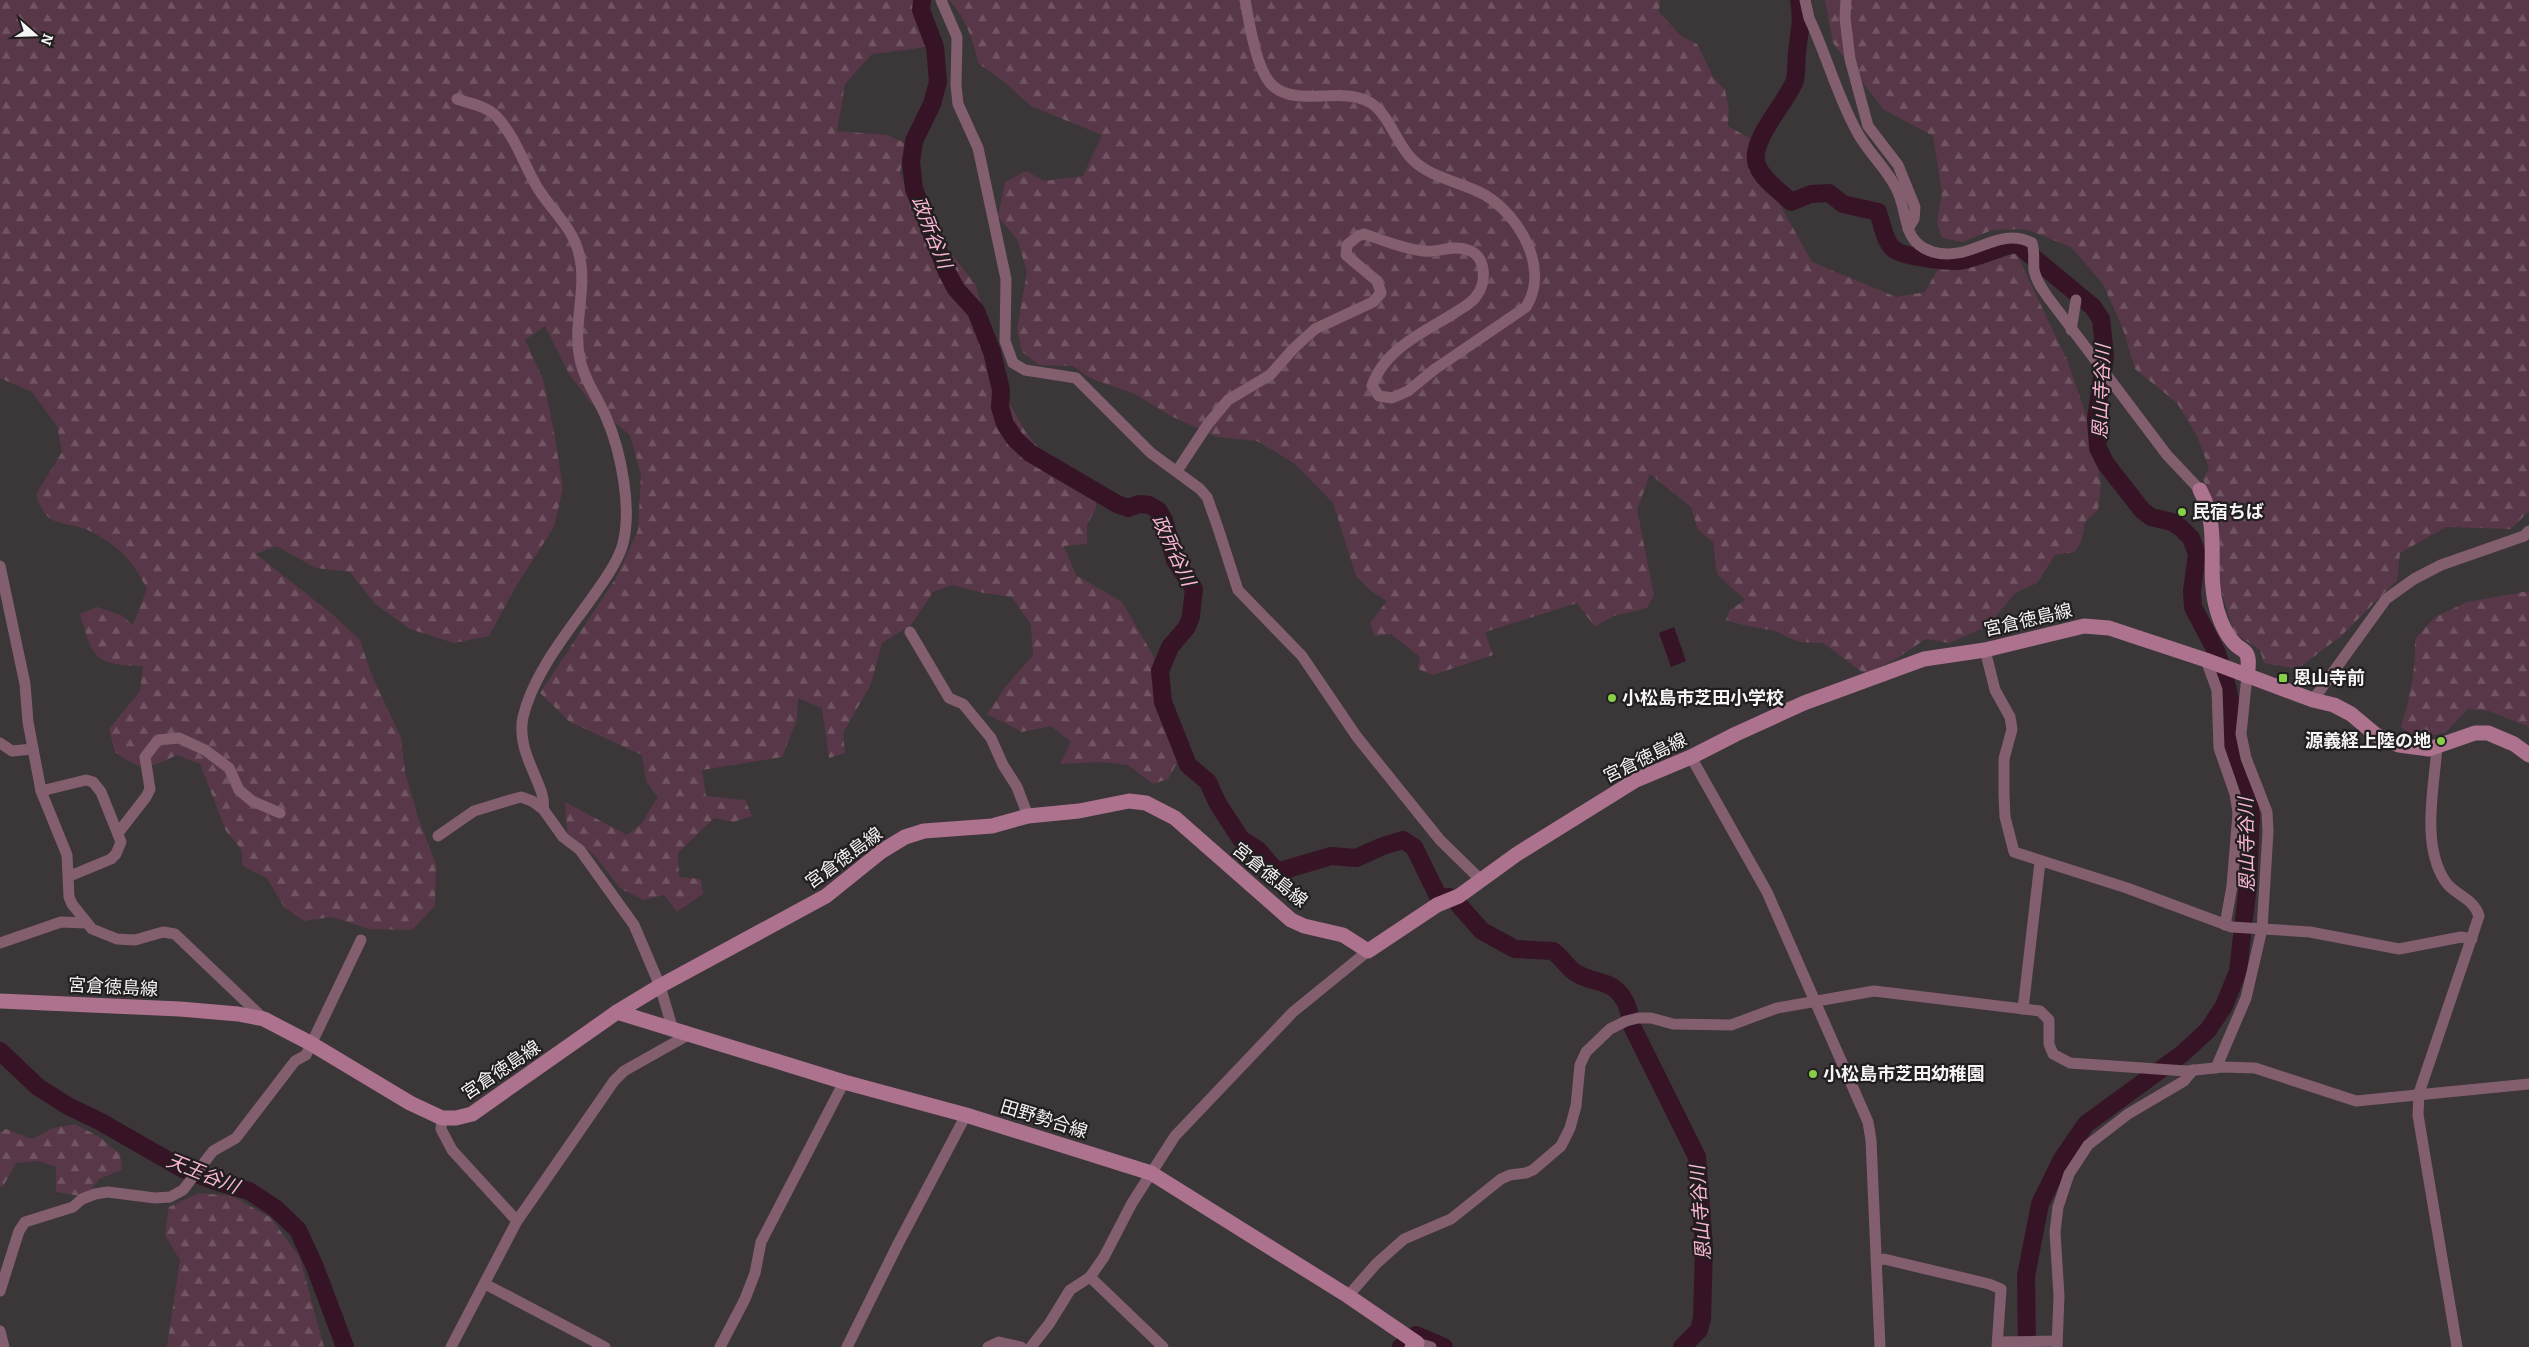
<svg xmlns="http://www.w3.org/2000/svg" width="2529" height="1347" font-family="Bitter,'Noto Sans JP',serif">
  <style>
    .forest { fill: url(#forest-firs) }
    .water { fill: #361426 }
    .lines { fill: none; stroke-linecap: round; stroke-linejoin: round }
    .river { stroke: #361426; stroke-width: 18 }
    .street { stroke: #835e6f; stroke-width: 11 }
    .secondary { stroke: #ac728e; stroke-width: 15 }
    .poi-dot { fill: #88cf49; stroke: #201e1f; stroke-width: 2 }
    .labels { text-anchor: middle; stroke-width: 4.5; stroke-linejoin: round; paint-order: stroke }
    .poi-label { font-size: 18px; font-weight: bold; fill: #f7f4f5; stroke: #201e1f; text-anchor: start }
    .street-label { font-size: 18px; fill: #f7f4f5; stroke: #201e1f }
    .water-label { font-size: 19px; font-style: italic; fill: #fcb5d6; stroke: #201e1f }
  </style>
  <defs>
    <pattern id="forest-firs" width="22" height="20" patternUnits="userSpaceOnUse" patternTransform="scale(1.25)"><rect width="22" height="20" fill="#583848"/><path d="M5 1l3.5 6h-7zM16 11l3.5 6h-7z" fill="#715563"/></pattern>
  </defs>
  <rect width="100%" height="100%" fill="#3b3638"/>
  <g class="forest">
    <path d="M0,0H917L928,8L941,40L920,48L872,54L845,84L837,131L887,135L905,143L900,173L915,208L975,284L989,329L986,361L1006,397L1025,431L1045,457L1096,483V509L1087,524V544L1064,546L1076,575L1122,602L1154,657L1160,703L1182,754L1168,779L1153,784L1128,765L1102,762L1060,764L1071,742L1051,726L1022,732L987,714L1007,685L1033,655L1031,625L1012,597L984,593L952,585L933,592L911,625L882,643L871,684L843,733L845,753L829,758L822,708L798,698L797,719L782,757L702,770L706,796L745,800L752,816L733,822L714,818L678,853L679,877L701,879L703,894L677,912L664,895L644,900L621,889L593,854L567,832L565,802L627,835L641,824L658,797L646,781L642,755L570,722L540,693L616,578L638,530L641,475L630,435L592,404L569,374L545,326L525,340L543,379L554,432L563,488L554,527L515,588L489,636L454,643L410,629L375,604L350,572L316,568L276,546L256,554L332,614L360,640L371,673L401,738L405,772L418,817L436,865L435,906L412,930L370,929L331,917L304,921L284,907L267,878L243,866L241,849L226,831L200,764L177,755C148,769 142,772 115,752L109,729L140,691L143,666C94,665 93,658 80,614L97,607L121,615L133,625L147,589C133,561 120,547 92,532C64,518 47,532 36,494L62,452L57,426L32,392L0,378Z"/>
    <path d="M949,0H1660L1659,12L1681,36L1697,44L1713,77L1725,90L1729,109L1728,126L1751,139L1753,171L1779,203L1812,262L1896,297L1925,292L1938,269L1989,261L2016,253L2067,360L2091,429L2101,484L2098,510L2085,522L2082,539L2075,552L2055,555L2037,583L2015,593L1988,626L1949,643L1926,639L1897,658L1865,674L1823,643L1799,642L1775,631L1743,625L1726,620L1730,610L1745,600L1717,574L1713,542L1698,530L1691,507L1650,474L1637,510L1654,595L1647,608L1613,616L1595,627L1577,603L1485,632L1493,655L1433,675L1418,669L1420,657L1391,634L1375,636L1370,623L1387,601L1371,591L1356,576L1333,503L1294,463L1257,441L1217,437L1171,416L1133,393L1092,379L1073,366L1039,365L1022,352L1017,329L1027,272L1017,239L998,217L1005,182L1026,171L1044,181L1083,176L1102,135L1031,106L1003,81L978,63C973,40 966,18 949,0Z"/>
    <polygon points="1825,0 2529,0 2529,511 2511,529 2446,527 2400,553 2397,580 2340,637 2297,669 2264,663 2260,650 2234,633 2219,583 2220,524 2203,479 2209,468 2197,436 2177,403 2135,369 2123,329 2103,284 2071,247 2025,229 1992,230 1963,242 1942,238 1937,222 1942,192 1933,136 1883,109 1833,43"/>
    <path d="M2529,591V727L2489,711L2468,709L2446,732L2418,739L2401,727C2410,698 2416,669 2415,639L2435,617L2467,602Z"/>
    <polygon points="75,1124 101,1138 120,1154 122,1170 99,1179 86,1197 56,1192 56,1167 39,1161 16,1163 4,1185 0,1187 0,1132 6,1129 32,1139 53,1128"/>
    <polygon points="199,1193 232,1196 271,1218 300,1258 324,1347 167,1347 180,1260 165,1235 169,1207"/>
  </g>
  <polygon class="water" points="1674,627 1686,661 1671,667 1659,633"/>
  <g class="lines">
    <g class="river">
      <polyline points="922,0 921,10 935,47 938,82 932,104 914,141 911,162 914,189 947,272 956,289 976,311 992,352 1001,390 1000,407 1005,424 1015,439 1030,453 1117,504 1128,508 1139,504 1149,505 1158,510 1164,520 1175,560 1194,589 1191,616 1187,627 1170,647 1160,671 1163,702 1188,765 1208,782 1218,804 1241,839 1258,850 1277,872 1331,856 1356,858 1383,846 1403,840 1414,847 1439,898 1449,897"/>
      <path d="M1799,0C1803,22 1799,31 1797,53C1796,61 1797,71 1795,80C1787,103 1748,141 1757,165C1763,180 1780,191 1791,202L1811,194L1829,193L1843,204L1878,212C1882,223 1885,244 1895,250C1905,257 1953,263 1964,260C1982,256 1999,248 2016,243L2093,307L2101,319L2105,356L2096,419L2098,448L2106,464L2142,510L2151,517L2172,522L2181,528L2191,538L2197,554L2192,591L2193,607L2217,653L2226,682L2230,700V748L2249,798L2251,818L2248,885L2238,971L2224,1006L2208,1030L2182,1054L2086,1124L2062,1159L2040,1204L2026,1276L2027,1347"/>
      <path d="M1458,904L1482,931L1515,949L1553,951C1561,957 1566,965 1573,971C1585,980 1594,979 1606,984C1625,991 1629,1009 1632,1026L1697,1157L1704,1247L1702,1318L1699,1330L1682,1347"/>
      <polyline points="0,1051 38,1087 68,1106 101,1122 183,1169 215,1181 249,1191 275,1208 298,1230 315,1267 345,1347"/>
      <polyline points="1401,1347 1416,1335 1444,1347"/>
    </g>
    <g class="street">
      <polyline points="941,0 957,37 956,85 958,104 978,148 1006,279 1005,341 1013,363 1025,370 1076,378 1151,453 1200,489 1207,497 1217,525 1238,590 1302,656 1357,737 1440,840 1481,880"/>
      <path d="M1805,0L1809,18C1826,54 1837,95 1856,130C1867,152 1887,168 1897,190C1909,215 1901,242 1933,252C1971,263 1997,225 2032,243C2035,252 2033,260 2034,270C2036,280 2041,287 2047,296L2167,455L2200,490"/>
      <polyline points="1846,0 1845,18 1850,59 1868,126 1898,165 1915,207 1914,219 1908,229"/>
      <path d="M457,99C471,104 487,106 497,117C517,139 524,166 539,190C553,212 573,228 579,254C588,289 572,325 580,359C584,380 598,398 606,417C621,451 633,511 622,547C615,567 601,585 589,602C564,637 533,675 523,717C515,754 548,787 543,809"/>
      <polyline points="2071,330 2076,300"/>
      <path d="M1177,471L1208,424L1228,400L1270,375L1294,348L1315,329L1373,302L1381,293L1377,281L1346,255L1347,245L1358,236L1364,234C1383,240 1403,249 1423,251C1439,253 1452,244 1468,250C1486,255 1487,282 1477,295C1472,304 1461,308 1453,314C1422,333 1384,350 1372,386L1379,396L1392,398L1408,391L1435,369L1526,307C1550,269 1520,216 1485,195C1462,182 1429,178 1411,158C1396,142 1389,115 1371,103C1342,85 1298,108 1273,86C1256,71 1249,21 1245,0"/>
      <polyline points="0,566 25,684 28,722 41,791 67,855 69,897 72,904 92,929 117,939 135,940 163,932 175,934 264,1019"/>
      <polyline points="910,632 949,698 963,704 991,738 1003,765 1017,787 1028,816"/>
      <polyline points="1985,650 1995,690 2010,717 2012,729 2004,759 2004,795 2005,817 2014,852 2127,888 2232,927 2310,932 2399,949 2461,937 2472,939"/>
      <polyline points="2206,660 2217,690 2219,748 2235,794 2238,813 2232,886 2225,925"/>
      <polyline points="2313,700 2386,599 2414,579 2441,565 2524,536 2529,531"/>
      <polyline points="0,743 12,751 33,749"/>
      <path d="M2437,747C2434,789 2421,844 2445,881C2454,895 2474,898 2479,916L2419,1093L2418,1115L2457,1347"/>
      <polyline points="1691,757 1767,892 1868,1122 1871,1140 1880,1347"/>
      <polyline points="41,791 86,780 93,782 101,792 121,842 116,854 111,859 70,876"/>
      <polyline points="118,833 146,797 150,789 145,757 158,740 179,738 205,750 229,768 239,790 252,801 280,813"/>
      <polyline points="438,836 474,811 510,800 521,797 532,801 543,809 563,837 580,850 634,925 660,986 673,1030"/>
      <polyline points="0,943 61,922 86,923"/>
      <polyline points="2023,1009 2040,862"/>
      <polyline points="2216,1068 2246,998 2262,929 2268,832 2267,812 2246,758 2241,734 2247,676"/>
      <polyline points="442,1118 441,1129 452,1150 517,1221"/>
      <polyline points="1877,1261 1884,1259 1989,1284 2001,1289 1997,1347"/>
      <polyline points="1090,1277 1163,1347"/>
      <polyline points="485,1284 605,1347"/>
      <polyline points="0,1291 19,1231 25,1222 73,1207 82,1199 95,1194 108,1192 155,1198 170,1197 183,1190 213,1151 236,1138 295,1061 306,1055 361,940"/>
      <polyline points="1348,1296 1376,1264 1404,1239 1451,1219 1501,1179 1510,1175 1526,1173 1533,1170 1561,1146 1570,1128 1576,1106 1580,1065 1586,1052 1610,1029 1626,1021 1638,1018 1651,1018 1673,1024 1731,1025 1777,1008 1874,991 2040,1011 2049,1020 2049,1044 2053,1054 2070,1063 2186,1071 2223,1067 2255,1068 2356,1101 2529,1084"/>
      <polyline points="0,1331 4,1347"/>
      <polyline points="1998,1342 2057,1341"/>
      <polyline points="1417,1343 1431,1347"/>
      <polyline points="451,1347 517,1221 614,1081 624,1071 688,1035"/>
      <polyline points="720,1347 745,1299 755,1273 761,1242 844,1082"/>
      <polyline points="847,1347 898,1244 966,1115"/>
      <polyline points="988,1347 999,1342 1021,1347"/>
      <polyline points="1031,1347 1049,1324 1070,1290 1090,1277 1104,1257 1132,1203 1175,1136 1293,1012 1368,951"/>
      <polyline points="2057,1347 2059,1296 2055,1232 2058,1207 2069,1174 2088,1145 2128,1114 2184,1081 2193,1070"/>
    </g>
    <g class="secondary">
      <path d="M2200,490C2222,530 2205,568 2217,610C2221,624 2226,636 2237,646C2240,648 2244,650 2246,653C2250,659 2248,669 2247,676"/>
      <polyline points="0,1001 180,1009 238,1014 264,1019 310,1043 410,1103 442,1118 456,1118 472,1114 617,1012 660,986 826,896 882,851 905,837 924,831 992,826 1028,816 1079,811 1129,801 1146,803 1175,818 1291,920 1304,926 1343,935 1368,951 1437,905 1459,896 1517,854 1636,780 1691,757 1736,734 1804,703 1924,659 1985,650 2084,626 2109,628 2206,660 2313,700 2334,705 2351,714 2376,735 2399,745 2429,749 2475,733 2488,733 2514,744 2529,755"/>
      <polyline points="617,1012 844,1082 966,1115 1151,1173 1348,1296 1417,1343 1412,1347"/>
    </g>
  </g>
  <g class="poi-dot">
    <circle cx="2182" cy="512" r="5"/>
    <rect x="2278" y="673" width="10" height="10" rx="2.5"/>
    <circle cx="1612" cy="698" r="5"/>
    <circle cx="2441" cy="741" r="5"/>
    <circle cx="1813" cy="1074" r="5"/>
  </g>
  <g class="labels">
    <g class="poi-label">
      <text x="2192" y="518">民宿ちば</text>
      <text x="2293" y="684">恩山寺前</text>
      <text x="1622" y="704">小松島市芝田小学校</text>
      <text x="2431" y="747" text-anchor="end">源義経上陸の地</text>
      <text x="1823" y="1080">小松島市芝田幼稚園</text>
    </g>
    <g class="street-label">
      <text transform="translate(2028 620) rotate(-13)" y="6">宮倉徳島線</text>
      <text transform="translate(1645 758) rotate(-26)" y="6">宮倉徳島線</text>
      <text transform="translate(844 858) rotate(-36)" y="6">宮倉徳島線</text>
      <text transform="translate(1270 875) rotate(39)" y="6">宮倉徳島線</text>
      <text transform="translate(113 987) rotate(3)" y="6">宮倉徳島線</text>
      <text transform="translate(501 1070) rotate(-34)" y="6">宮倉徳島線</text>
      <text transform="translate(1044 1119) rotate(17)" y="6">田野勢合線</text>
    </g>
    <g class="water-label">
      <text transform="translate(932 232) rotate(68)" y="7">政所谷川</text>
      <text transform="translate(2101 392) rotate(-88)" y="7">恩山寺谷川</text>
      <text transform="translate(1174 550) rotate(65)" y="7">政所谷川</text>
      <text transform="translate(2246 845) rotate(-91)" y="7">恩山寺谷川</text>
      <text transform="translate(203 1173) rotate(22)" y="7">天王谷川</text>
      <text transform="translate(1700 1213) rotate(-94)" y="7">恩山寺谷川</text>
    </g>
  </g>
  <g transform="translate(35 35) rotate(110)" stroke="#201e1f" stroke-width="4" paint-order="stroke">
  <path d="M0-4L9 19L0 12L-9 19Z" fill="#f7f4f5"/>
  <text y="-8" font-size="14" font-weight="bold" text-anchor="middle" fill="#f7f4f5">N</text>
  </g>
</svg>
